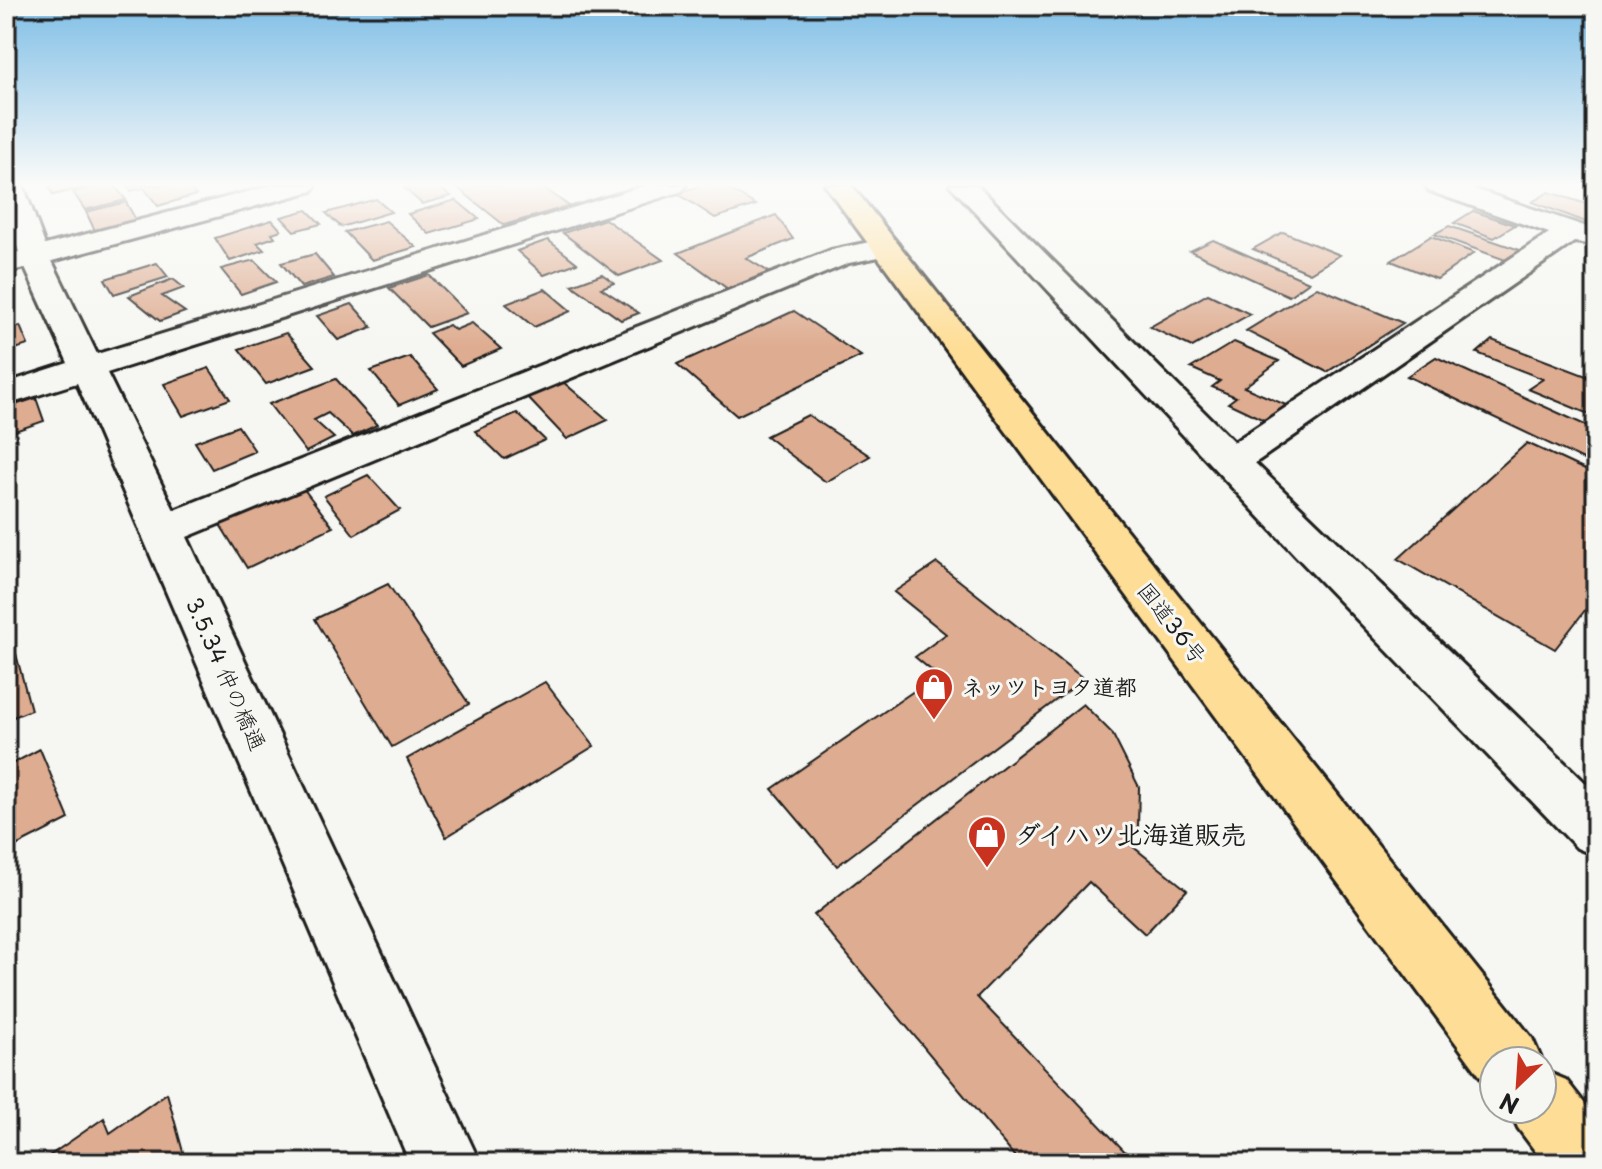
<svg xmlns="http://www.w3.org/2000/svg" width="1602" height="1169" font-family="'Playpen Sans','Klee One',sans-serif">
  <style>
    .building { fill: #deac90; stroke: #1c1c1c; stroke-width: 2 }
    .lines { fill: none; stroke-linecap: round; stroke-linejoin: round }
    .minor-casing { stroke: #1c1c1c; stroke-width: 6 }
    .highway-casing { stroke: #1c1c1c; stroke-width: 6 }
    .minor { fill: #f6f6f2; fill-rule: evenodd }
    .highway { fill: #fedd96; fill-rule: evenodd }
    .labels { text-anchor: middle; stroke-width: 6; stroke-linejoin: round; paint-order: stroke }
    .street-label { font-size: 22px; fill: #1c1c1c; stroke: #f6f6f2 }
    .poi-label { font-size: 22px; font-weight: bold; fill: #1c1c1c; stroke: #f6f6f2; text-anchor: start }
    .near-poi-label { font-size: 26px; font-weight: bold; fill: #1c1c1c; stroke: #f6f6f2; text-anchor: start }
  </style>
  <rect width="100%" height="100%" fill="#f6f6f2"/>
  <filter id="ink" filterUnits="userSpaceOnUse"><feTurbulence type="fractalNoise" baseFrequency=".0125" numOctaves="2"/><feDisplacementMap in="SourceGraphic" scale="16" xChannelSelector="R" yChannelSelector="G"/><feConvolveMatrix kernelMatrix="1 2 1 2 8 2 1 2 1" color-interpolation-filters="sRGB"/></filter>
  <g filter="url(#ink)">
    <g class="building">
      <polygon points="48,185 95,185 53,195"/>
      <polygon points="102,185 114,185 126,200 85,210 73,192"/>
      <polygon points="126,185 187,185 196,195 158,206 144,188 131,191"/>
      <polygon points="415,185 436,185 451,196 422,204 404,188"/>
      <polygon points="454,185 540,185 569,206 504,225"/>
      <polygon points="703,185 722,185 756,205 715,218 677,193"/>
      <polygon points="1549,192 1596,207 1596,213 1586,222 1532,202"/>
      <polygon points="376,199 391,212 341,227 326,213"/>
      <polygon points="456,200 479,219 429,234 408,214"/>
      <polygon points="126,202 137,222 96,233 86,212"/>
      <polygon points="307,210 321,224 294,231 281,217"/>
      <polygon points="1473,211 1515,225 1494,238 1454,223"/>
      <polygon points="776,215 793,239 746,258 769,272 728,289 678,253"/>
      <polygon points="605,219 663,260 619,276 563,233"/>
      <polygon points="272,220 281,230 272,233 275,237 257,243 264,250 230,261 215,238"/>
      <polygon points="386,221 416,247 372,260 345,232"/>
      <polygon points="1449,226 1523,251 1508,261 1434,234"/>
      <polygon points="1283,232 1340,255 1310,273 1253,249"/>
      <polygon points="1431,236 1474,253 1437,279 1391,261"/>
      <polygon points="548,240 577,263 544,275 517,251"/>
      <polygon points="1213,240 1309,282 1289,296 1190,251"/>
      <polygon points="315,254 334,277 301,287 281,263"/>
      <polygon points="254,260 276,282 241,294 221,269"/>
      <polygon points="157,263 168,277 114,294 105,279"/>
      <polygon points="602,274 614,283 601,288 639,313 621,320 572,285"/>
      <polygon points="429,275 467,313 428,327 389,288"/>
      <polygon points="173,279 184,288 162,296 185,312 160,321 129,296"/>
      <polygon points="1317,287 1403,323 1327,372 1246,331"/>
      <polygon points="545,289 571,311 534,327 506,304"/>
      <polygon points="1208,294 1250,314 1192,347 1150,327"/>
      <polygon points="352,304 372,327 338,340 317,316"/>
      <polygon points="794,311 861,356 737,416 677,364"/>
      <polygon points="472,323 501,349 461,366 429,333 449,325 455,330"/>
      <polygon points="20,326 28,345 6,352 6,331"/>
      <polygon points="286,333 315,366 266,384 239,349"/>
      <polygon points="1492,340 1586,376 1596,371 1596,417 1528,389 1543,379 1477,353"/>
      <polygon points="1234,342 1279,361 1244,387 1286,405 1266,421 1228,403 1236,397 1212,387 1220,381 1191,368"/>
      <polygon points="410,357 438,389 399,405 371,371"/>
      <polygon points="1436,357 1596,430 1596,466 1407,376"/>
      <polygon points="209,368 230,399 183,416 164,384"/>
      <polygon points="336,379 377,425 353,436 328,413 314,420 334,438 306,452 269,404"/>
      <polygon points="563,382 608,420 567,439 527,397"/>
      <polygon points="36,398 44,421 6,434 6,408"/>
      <polygon points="517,413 545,440 504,459 475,431"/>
      <polygon points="808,415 870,456 826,482 766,436"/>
      <polygon points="238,426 255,451 212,469 195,442"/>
      <polygon points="1527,443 1596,475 1596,596 1555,649 1398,559"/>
      <polygon points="368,475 400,510 354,535 324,496"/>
      <polygon points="303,488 333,527 247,568 219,523"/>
      <polygon points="937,563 1084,679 837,866 772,789 937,675 915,657 946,634 894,592"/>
      <polygon points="388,584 469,704 392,747 315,619"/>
      <polygon points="16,654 31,710 6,720 6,658"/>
      <polygon points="545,682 594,746 446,837 407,759"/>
      <polygon points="1083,704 1112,733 1139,787 1138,827 1126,841 1187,890 1145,934 1089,882 977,997 1136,1163 1020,1163 814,915"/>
      <polygon points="40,749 69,819 6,851 6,767"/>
      <polygon points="167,1093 186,1163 39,1163 104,1118 110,1133"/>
    </g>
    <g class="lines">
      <g class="minor-casing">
        <g id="minor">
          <polygon points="6,185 23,185 45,245 274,185 316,185 312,191 52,261 97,354 647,185 686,185 682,191 107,373 174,510 831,250 884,239 894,242 898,248 894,254 849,263 187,537 480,1163 410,1163 77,383 6,405 6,383 68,363 25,268 6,272 6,255 19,252 6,213"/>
          <polygon points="950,185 977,185 1234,442 1549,233 1429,191 1425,185 1462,185 1596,230 1596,245 1574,242 1255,463 1596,793 1596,856 1577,848 1295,555"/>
        </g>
      </g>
      <g class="highway-casing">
        <g id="highway">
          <polygon points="825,185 851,185 1532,1038 1542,1061 1494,1061 1494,1088 1486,1084"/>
          <polygon points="1542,1070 1566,1080 1596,1118 1596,1163 1544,1163 1518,1128 1510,1109 1542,1109"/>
        </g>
      </g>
      <use href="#minor" class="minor"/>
      <use href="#highway" class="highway"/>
    </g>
  </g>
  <linearGradient id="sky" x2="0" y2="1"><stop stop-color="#7fbee6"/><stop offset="0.53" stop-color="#fbfbf9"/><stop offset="1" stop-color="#fbfbf9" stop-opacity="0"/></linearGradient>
  <rect width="1602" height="348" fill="url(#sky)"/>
  <defs>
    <g id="shop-pin" transform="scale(2)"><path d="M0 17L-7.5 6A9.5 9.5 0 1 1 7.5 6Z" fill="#c8321e" stroke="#f6f6f2"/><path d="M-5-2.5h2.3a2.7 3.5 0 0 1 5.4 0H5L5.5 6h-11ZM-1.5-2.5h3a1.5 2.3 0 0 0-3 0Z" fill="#fff"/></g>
  </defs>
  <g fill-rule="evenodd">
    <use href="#shop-pin" x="934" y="687"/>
    <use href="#shop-pin" x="987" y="835"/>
  </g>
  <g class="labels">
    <g class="street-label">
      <text transform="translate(1172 623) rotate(52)" y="8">国道36号</text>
      <text transform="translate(226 674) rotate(66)" y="8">3.5.34 仲の橋通</text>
    </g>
    <g class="poi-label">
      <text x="962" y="695">ネッツトヨタ道都</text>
    </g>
    <g class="near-poi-label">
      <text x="1015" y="844">ダイハツ北海道販売</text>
    </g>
  </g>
  <rect width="1602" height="1169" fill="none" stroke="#f6f6f2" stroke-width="32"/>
  <rect x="16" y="16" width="1570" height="1137" fill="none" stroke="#1c1c1c" stroke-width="3" filter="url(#ink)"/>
  <g transform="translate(1518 1085) rotate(205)"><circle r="38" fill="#f6f6f2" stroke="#9f9f9c" stroke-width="2"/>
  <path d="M0-6L14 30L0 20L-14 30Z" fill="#c8321e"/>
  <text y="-12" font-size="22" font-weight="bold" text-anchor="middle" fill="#1c1c1c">N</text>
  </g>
</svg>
